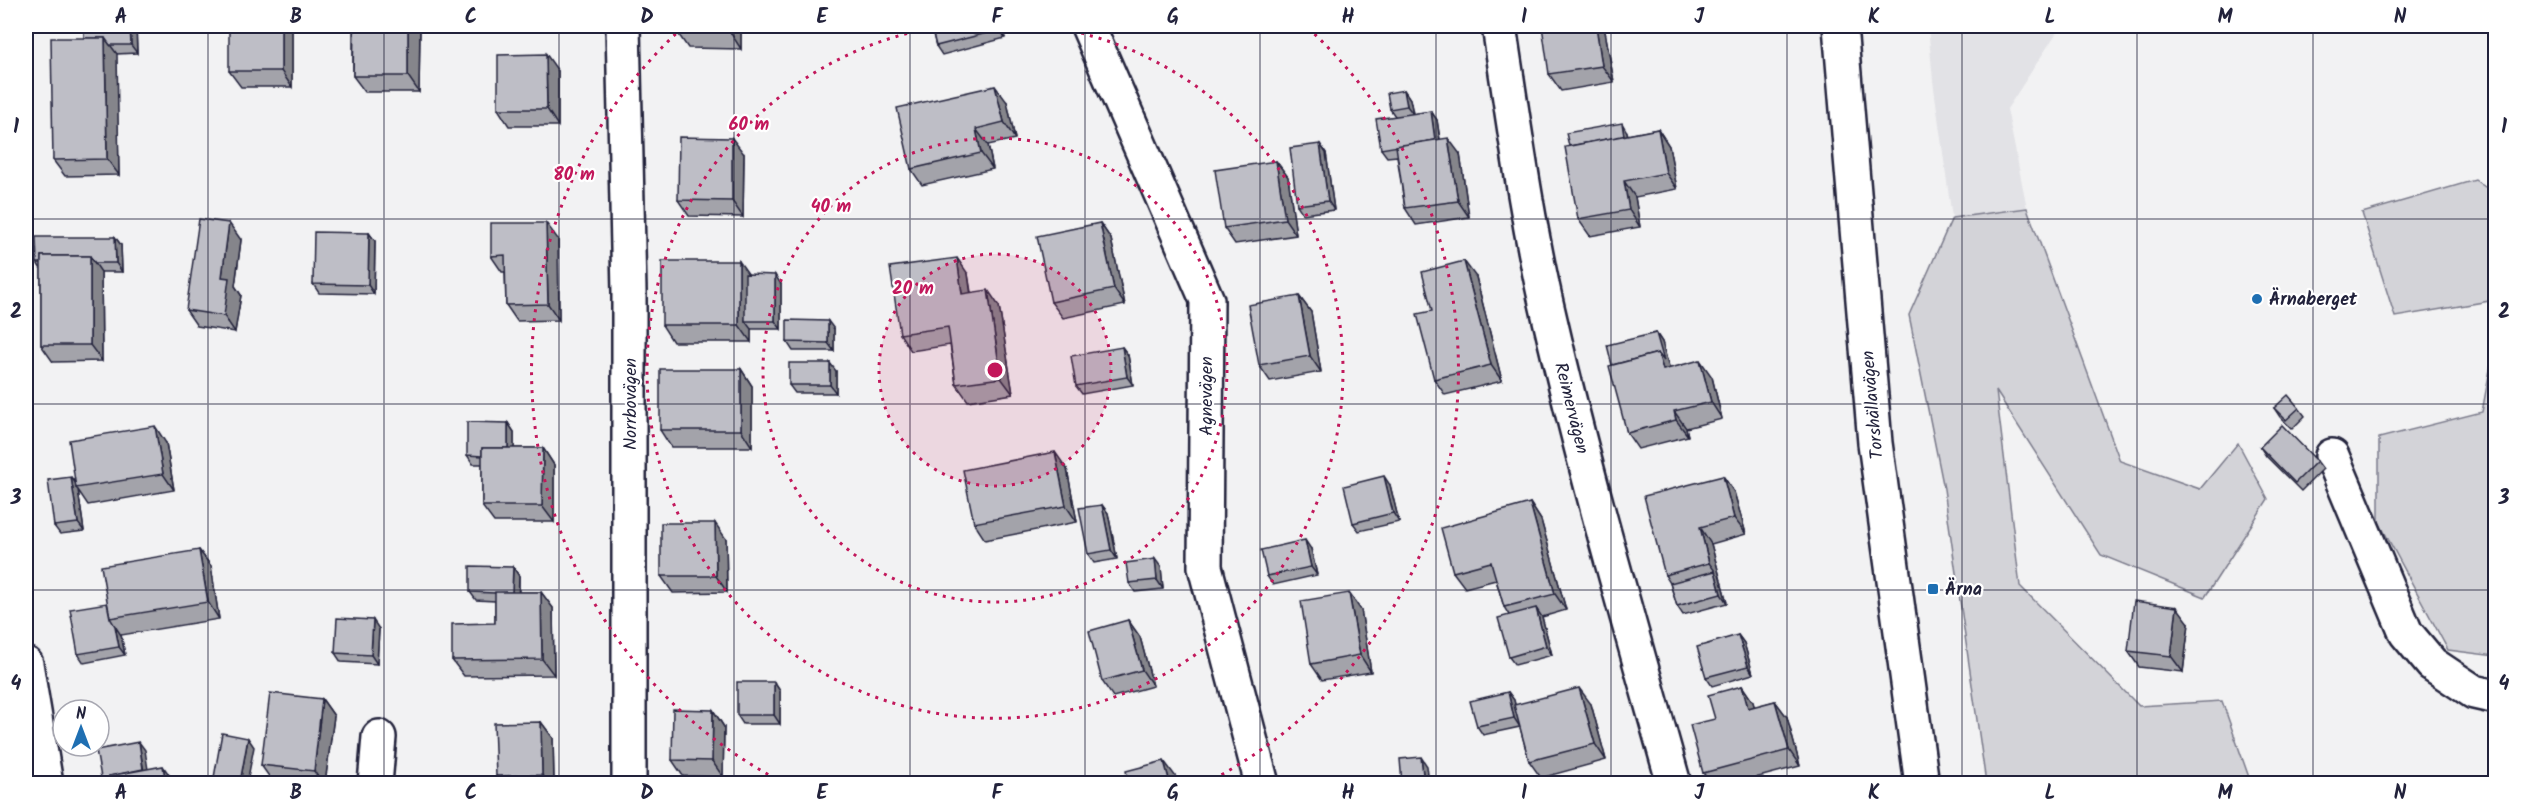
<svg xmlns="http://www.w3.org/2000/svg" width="2521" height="809" font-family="Kalam,sans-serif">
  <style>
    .built { fill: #e2e2e6 }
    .green { fill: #d3d3d8; stroke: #7a7a8a; stroke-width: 1.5 }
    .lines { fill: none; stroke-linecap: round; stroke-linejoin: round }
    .minor-casing { stroke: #22223b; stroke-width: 38 }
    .major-casing { stroke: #22223b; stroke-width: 38 }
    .minor { stroke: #fff; stroke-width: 33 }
    .major { stroke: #fff; stroke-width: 33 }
    .wall { fill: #a3a3aa; stroke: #22223b; stroke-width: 1.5 }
    .shaded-wall { fill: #85858b; stroke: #22223b; stroke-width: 1.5 }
    .building { fill: #bebec6; stroke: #22223b; stroke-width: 1.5 }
    .grid { fill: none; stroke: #22223b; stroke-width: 1.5; stroke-opacity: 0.55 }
    .ring { fill: none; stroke: #c2185b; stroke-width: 3; stroke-dasharray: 3 6 }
    .poi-dot { fill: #1f6fb2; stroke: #fff; stroke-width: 2 }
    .labels { text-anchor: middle; stroke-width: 4.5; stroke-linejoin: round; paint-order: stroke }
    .poi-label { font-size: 18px; font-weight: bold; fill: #22223b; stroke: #fff; text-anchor: start }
    .street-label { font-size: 18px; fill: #22223b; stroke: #fff }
    .centre { fill: #c2185b; stroke: #fff; stroke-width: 3 }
    .ring-label { font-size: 18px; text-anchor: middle; font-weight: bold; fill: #c2185b; stroke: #fff; stroke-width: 4.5; stroke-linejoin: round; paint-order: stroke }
    .neatline { fill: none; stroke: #22223b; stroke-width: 2 }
    .grid-label { font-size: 20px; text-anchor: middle; font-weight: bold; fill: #22223b }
  </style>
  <rect width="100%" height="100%" fill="#f2f2f3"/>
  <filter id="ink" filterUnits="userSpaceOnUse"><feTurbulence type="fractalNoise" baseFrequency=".0167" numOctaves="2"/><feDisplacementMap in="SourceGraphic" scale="12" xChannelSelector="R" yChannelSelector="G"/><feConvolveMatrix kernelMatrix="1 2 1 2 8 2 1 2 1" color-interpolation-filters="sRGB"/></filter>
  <g filter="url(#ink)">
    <polygon class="built" points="1928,26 2061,26 2007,109 2027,208 1952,218 1933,81"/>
    <g class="green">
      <polygon points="2475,180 2495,194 2495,300 2395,317 2362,213"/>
      <polygon points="2027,208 2120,461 2200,489 2238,443 2268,499 2205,597 2101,555 1996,391 2020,586 2139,706 2222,701 2251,783 1986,783 1944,489 1909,315 1952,218"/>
      <polygon points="2495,343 2495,656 2448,650 2379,522 2379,438 2482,412"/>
    </g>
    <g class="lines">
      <g class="minor-casing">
        <g id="minor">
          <polyline points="623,26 629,292 629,784"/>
          <polyline points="1088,26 1207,300 1205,567 1262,784"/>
          <path d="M1499,26C1514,124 1527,223 1550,320C1586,476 1631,630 1674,784"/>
          <polyline points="2332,456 2406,633 2432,664 2474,692 2496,697"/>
          <polyline points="26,664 46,784"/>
          <polyline points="375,784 379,737"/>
        </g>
      </g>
      <g class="major-casing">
        <polyline id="major" points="1840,26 1875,443 1922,784"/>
      </g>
      <use href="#minor" class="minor"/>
      <use href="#major" class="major"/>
    </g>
    <g class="wall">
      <polygon points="136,26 137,53 116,54 119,175 65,176 53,160 84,38"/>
      <polygon points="292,26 292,87 241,87 229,71"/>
      <polygon points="341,26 420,26 419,92 365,92 353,76 353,28 343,28"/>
      <polygon points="677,26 741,26 741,49 688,48 677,32"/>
      <polygon points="931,26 1002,26 1005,38 942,55 936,46"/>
      <polygon points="1604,26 1614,82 1561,91 1549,74"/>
      <polygon points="558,71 558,126 509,126 498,109"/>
      <polygon points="1404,90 1410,99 1413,114 1431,111 1437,120 1440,139 1460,154 1469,217 1416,225 1405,208 1397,156 1387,157 1381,149 1395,116 1390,109"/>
      <polygon points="1007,102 1015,139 988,145 993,169 922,185 911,169"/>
      <polygon points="1658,129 1669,146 1677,189 1635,197 1640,227 1590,236 1578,219 1627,132 1628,135"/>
      <polygon points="1320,144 1326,153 1334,210 1303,214 1297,205"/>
      <polygon points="744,154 743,217 689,216 678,200"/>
      <polygon points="1276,161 1288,177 1296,235 1235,244 1224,228"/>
      <polygon points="1100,223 1111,239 1125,305 1063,318 1051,302"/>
      <polygon points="369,233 375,241 374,294 319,293 313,284"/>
      <polygon points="115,237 121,245 122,272 101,272 102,361 53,362 41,345 41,269 37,263"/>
      <polygon points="558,239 559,320 517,321 506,305 505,272 502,272 491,256"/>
      <polygon points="241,240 235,286 241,295 235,332 197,326 186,310"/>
      <polygon points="968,274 971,292 999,306 1013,394 968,401 956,384 950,345 911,351 900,334"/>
      <polygon points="1476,277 1502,381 1445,395 1434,379 1432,311"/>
      <polygon points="781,284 781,329 751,329 751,342 673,342 662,325"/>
      <polygon points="1299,296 1311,312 1321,372 1270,381 1259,365"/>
      <polygon points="834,329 834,351 793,351 787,342"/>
      <polygon points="1656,333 1662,342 1669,368 1712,377 1722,419 1686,428 1688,436 1638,449 1627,433 1612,365"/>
      <polygon points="1122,347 1128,355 1133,385 1082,394 1076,386"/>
      <polygon points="741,369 752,386 752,447 671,447 660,430"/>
      <polygon points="836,371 836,393 795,393 789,385"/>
      <polygon points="2274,408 2299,408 2305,416 2292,429 2280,417"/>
      <polygon points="508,423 514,432 514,448 543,448 554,465 554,522 494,522 482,506 482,464 473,464 467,455"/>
      <polygon points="166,443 174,490 88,505 78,490 84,531 60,534 54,526 76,483"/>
      <polygon points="2260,447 2317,461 2323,469 2301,491 2266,456"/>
      <polygon points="1067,469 1077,522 985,540 974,523"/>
      <polygon points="1723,476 1734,492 1746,534 1711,544 1727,603 1683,615 1677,606 1670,583 1665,575"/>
      <polygon points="1390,485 1399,522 1359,531 1353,523"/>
      <polygon points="1530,503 1541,520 1566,610 1542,617 1552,655 1515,665 1509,657 1509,615 1504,607 1496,580 1465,588 1453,572"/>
      <polygon points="1102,505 1108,513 1117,559 1094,563 1088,554"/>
      <polygon points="726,539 727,592 673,593 661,576"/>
      <polygon points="1311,549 1317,575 1273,585 1267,576"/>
      <polygon points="199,550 211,566 219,619 121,635 125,655 84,663 78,654 107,603"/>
      <polygon points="513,567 519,576 519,592 541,592 553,608 554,675 464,676 452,660 495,623 495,601 476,600 470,592"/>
      <polygon points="1161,567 1163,589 1135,592 1129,583"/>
      <polygon points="1361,610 1371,672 1322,680 1311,664"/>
      <polygon points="1128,620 1140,637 1153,686 1113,697 1102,681"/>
      <polygon points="2189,623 2183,672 2139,667 2128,651"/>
      <polygon points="379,629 377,664 341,662 335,653"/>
      <polygon points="1738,635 1744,643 1753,674 1712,686 1706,677"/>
      <polygon points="774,682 780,691 780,724 743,724 737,715"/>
      <polygon points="1742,686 1753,702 1754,707 1775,701 1787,717 1800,766 1736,783 1711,783 1703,773 1715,719"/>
      <polygon points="1508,692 1514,700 1515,705 1591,704 1606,760 1541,778 1529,761 1520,727 1483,735 1477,726"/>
      <polygon points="322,699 334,716 325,783 290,783 273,782 261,765"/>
      <polygon points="713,710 724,727 723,777 683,776 672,760"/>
      <polygon points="541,722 553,738 554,783 501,783 496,776"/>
    </g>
    <g class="shaded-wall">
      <polygon points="130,26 136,26 137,53 131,45"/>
      <polygon points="281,26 292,26 292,87 281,71"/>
      <polygon points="408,26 420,26 419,92 408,76"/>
      <polygon points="730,26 741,26 741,49 730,32"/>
      <polygon points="998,26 1002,26 1005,38 999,30"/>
      <polygon points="1596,26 1604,26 1614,82 1602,66"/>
      <polygon points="105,38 117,54 119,175 107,159"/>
      <polygon points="546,54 558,71 558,126 547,109"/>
      <polygon points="995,86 1007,102 1015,139 1004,122"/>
      <polygon points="1404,90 1410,99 1413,114 1407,106"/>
      <polygon points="1431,111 1437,120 1441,149 1435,140"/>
      <polygon points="1622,123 1627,132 1631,153 1625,144"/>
      <polygon points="976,129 988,145 993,169 981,153"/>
      <polygon points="1658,129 1669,146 1677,189 1666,173"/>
      <polygon points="732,138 744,154 743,217 732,201"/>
      <polygon points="1448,138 1460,154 1469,217 1458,201"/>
      <polygon points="1320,144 1326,153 1334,210 1328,201"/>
      <polygon points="1276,161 1288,177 1296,235 1285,219"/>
      <polygon points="1624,181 1635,197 1640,227 1629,210"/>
      <polygon points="229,223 241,240 235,286 241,295 235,332 224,316 222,277"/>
      <polygon points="546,223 558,239 559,320 548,304"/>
      <polygon points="1100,223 1111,239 1125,305 1114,289"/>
      <polygon points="369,233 375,241 374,294 368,285"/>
      <polygon points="115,237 121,245 122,272 116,263"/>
      <polygon points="90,256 101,272 102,361 90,345"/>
      <polygon points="957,258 968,274 973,310 962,294"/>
      <polygon points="739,261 751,278 745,321 751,329 751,342 739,325"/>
      <polygon points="1464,261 1476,277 1502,381 1491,365"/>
      <polygon points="775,275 781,284 781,329 775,321"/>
      <polygon points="988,290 999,306 1013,394 1001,378"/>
      <polygon points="1299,296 1311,312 1321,372 1310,356"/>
      <polygon points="828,321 834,329 834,351 828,343"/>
      <polygon points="1656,333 1662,342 1674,386 1663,370 1658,353"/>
      <polygon points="1122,347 1128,355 1133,385 1127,377"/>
      <polygon points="1700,360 1712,377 1722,419 1711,402"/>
      <polygon points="830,363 836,371 836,393 830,385"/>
      <polygon points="741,369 752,386 752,447 741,430"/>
      <polygon points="1674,411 1686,428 1688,436 1676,420"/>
      <polygon points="508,423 514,432 514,465 508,456"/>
      <polygon points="155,426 166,443 174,490 163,474"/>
      <polygon points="543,448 554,465 554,522 542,506"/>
      <polygon points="1055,452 1067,469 1077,522 1066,506"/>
      <polygon points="1384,476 1390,485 1399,522 1393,513"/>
      <polygon points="1723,476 1734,492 1746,534 1734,518"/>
      <polygon points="71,477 77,485 76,488 78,490 84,531 78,523"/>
      <polygon points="1530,503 1541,520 1566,610 1555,594"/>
      <polygon points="1102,505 1108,513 1117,559 1111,550"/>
      <polygon points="715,523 726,539 727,592 716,576"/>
      <polygon points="1700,527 1711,544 1727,603 1721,594 1715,571 1709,563"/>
      <polygon points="1305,540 1311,549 1317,575 1311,567"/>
      <polygon points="199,550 211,566 219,619 208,602"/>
      <polygon points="1155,559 1161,567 1163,589 1157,580"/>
      <polygon points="513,567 519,576 518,602 512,593"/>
      <polygon points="541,592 553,608 554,675 542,659"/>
      <polygon points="1349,593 1361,610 1371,672 1360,655"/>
      <polygon points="2177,607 2189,623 2183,672 2171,656"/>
      <polygon points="1536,608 1542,617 1552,655 1546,646"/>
      <polygon points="373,620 379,629 377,664 371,655"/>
      <polygon points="1128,620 1140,637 1153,686 1142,670"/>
      <polygon points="115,626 121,635 125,655 119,647"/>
      <polygon points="1738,635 1744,643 1753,674 1748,666"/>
      <polygon points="774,682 780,691 780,724 774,715"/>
      <polygon points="1742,686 1753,702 1760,725 1748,708"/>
      <polygon points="1579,688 1591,704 1606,760 1595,744"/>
      <polygon points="1508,692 1514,700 1520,727 1514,718"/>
      <polygon points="322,699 334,716 325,783 322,783 314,771"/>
      <polygon points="1775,701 1787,717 1800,766 1789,750"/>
      <polygon points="713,710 724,727 723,777 712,761"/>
      <polygon points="541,722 553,738 554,783 548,783 542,775"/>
      <polygon points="248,738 254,747 247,783 240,783"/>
      <polygon points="139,742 145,750 150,783 145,778"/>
      <polygon points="1421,757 1427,766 1429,783 1424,783"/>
      <polygon points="1164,761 1176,777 1177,783 1170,783"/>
      <polygon points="163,766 174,782 174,783 166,783"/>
    </g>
    <g class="building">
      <polygon points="84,26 130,26 131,45 110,45 105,38 84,38"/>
      <rect x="229" y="26" width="52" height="45"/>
      <polygon points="354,26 408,26 408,76 353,76"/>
      <rect x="677" y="26" width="53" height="6"/>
      <polygon points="931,26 998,26 999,30 936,46"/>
      <polygon points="1542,26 1596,26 1602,66 1549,74"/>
      <polygon points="51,38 105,38 107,159 53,160"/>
      <polygon points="546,54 547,109 498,109 498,55"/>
      <polygon points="995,86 1004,122 976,129 981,153 911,169 897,108"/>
      <polygon points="1404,90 1407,106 1390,109 1387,93"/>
      <polygon points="1431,111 1435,140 1381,149 1376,119"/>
      <polygon points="1622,123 1624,136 1569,146 1566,133"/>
      <polygon points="1658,129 1666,173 1624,181 1629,210 1578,219 1565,147"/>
      <polygon points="679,137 732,138 732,201 678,200"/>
      <polygon points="1448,138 1458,201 1405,208 1396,146"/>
      <polygon points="1320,144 1328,201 1297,205 1290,148"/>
      <polygon points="1276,161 1285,219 1224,228 1215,170"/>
      <polygon points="199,219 229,223 222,277 229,278 224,316 186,310"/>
      <polygon points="491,223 546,223 548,304 506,305 505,255 491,256"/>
      <polygon points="1100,223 1114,289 1051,302 1037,236"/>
      <polygon points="314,232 369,233 368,285 313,284"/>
      <polygon points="36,237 115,237 116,263 95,263 90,256 41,256 41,263 37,263"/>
      <rect x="41" y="256" width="49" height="89"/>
      <polygon points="957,258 962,294 988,290 1001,378 956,384 948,327 900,334 890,267"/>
      <rect x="662" y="261" width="77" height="64"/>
      <polygon points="1464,261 1491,365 1434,379 1417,314 1432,311 1422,272"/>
      <polygon points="745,274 775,275 775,321 745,321"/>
      <polygon points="1299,296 1310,356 1259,365 1248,305"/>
      <polygon points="787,320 828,321 828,343 787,342"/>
      <polygon points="1656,333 1664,361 1658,353 1612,365 1607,345"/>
      <polygon points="1122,347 1127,377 1076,386 1071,356"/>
      <polygon points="1658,353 1663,370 1700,360 1711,402 1674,411 1676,420 1627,433 1609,366"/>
      <rect x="789" y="363" width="41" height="22"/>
      <rect x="660" y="369" width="81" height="61"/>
      <polygon points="2288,395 2299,408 2286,420 2274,408"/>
      <polygon points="467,422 508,423 508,448 482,448 482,456 467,455"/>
      <polygon points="2282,425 2317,461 2295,483 2260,447"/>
      <polygon points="155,426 163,474 76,488 69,440"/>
      <polygon points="482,448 543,448 542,506 482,506"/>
      <polygon points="1055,452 1066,506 974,523 963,470"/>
      <polygon points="1384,476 1393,513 1353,523 1344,486"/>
      <polygon points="1723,476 1734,518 1700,527 1709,563 1665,575 1644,496"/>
      <polygon points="71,477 78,523 54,526 48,480"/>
      <polygon points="1530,503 1555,594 1504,607 1491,562 1453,572 1441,528"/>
      <polygon points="1102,505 1111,550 1088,554 1079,508"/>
      <polygon points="661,523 715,523 716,576 661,576"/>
      <polygon points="1305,540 1311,567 1267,576 1261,550"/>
      <polygon points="199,550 208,602 110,618 101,566"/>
      <polygon points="1155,559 1157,580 1129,583 1126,563"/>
      <polygon points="470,566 513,567 512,592 495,593 470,592"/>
      <polygon points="1715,571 1721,594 1677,606 1670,583"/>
      <polygon points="495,592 541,592 542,659 452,660 452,624 495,623"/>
      <polygon points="1349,593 1360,655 1311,664 1301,601"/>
      <polygon points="2134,601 2177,607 2171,656 2128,651"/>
      <polygon points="107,603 110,618 115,626 119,647 78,654 70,609"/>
      <polygon points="1536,608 1546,646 1509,657 1498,618"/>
      <polygon points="337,618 373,620 371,655 335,653"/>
      <polygon points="1128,620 1142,670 1102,681 1089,631"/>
      <polygon points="1738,635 1748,666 1706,677 1697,647"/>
      <rect x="737" y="682" width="37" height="33"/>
      <polygon points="1742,686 1748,708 1775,701 1789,750 1703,773 1690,725 1715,719 1708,695"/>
      <polygon points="1579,688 1595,744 1529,761 1514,705"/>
      <polygon points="1508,692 1514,718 1477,726 1470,701"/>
      <polygon points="270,693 322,699 314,771 261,765"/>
      <polygon points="673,709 713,710 712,761 672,760"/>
      <polygon points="541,722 542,775 496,776 494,723"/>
      <polygon points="222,733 248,738 240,783 213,783"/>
      <polygon points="139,742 143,769 109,776 110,783 102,783 96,750"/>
      <polygon points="1421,757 1424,783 1402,783 1400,759"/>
      <polygon points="1164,761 1170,783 1129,783 1126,771"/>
      <polygon points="163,766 166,783 110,783 109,776"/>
    </g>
  </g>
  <path class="grid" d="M208,26V784M384,26V784M559,26V784M734,26V784M910,26V784M1085,26V784M1260,26V784M1436,26V784M1611,26V784M1787,26V784M1962,26V784M2137,26V784M2313,26V784M26,219H2496M26,404H2496M26,590H2496"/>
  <circle cx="995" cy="370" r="116" fill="#c2185b" fill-opacity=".12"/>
  <g class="ring">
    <circle cx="995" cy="370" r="116"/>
    <circle cx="995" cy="370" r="232"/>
    <path d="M1046 26A348 348 0 1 1 944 26"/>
    <path d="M784 783A464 464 0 0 1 682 28M1308 28A464 464 0 0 1 1206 783"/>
  </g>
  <g class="poi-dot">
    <circle cx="2257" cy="299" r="6"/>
    <rect x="1927" y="583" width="12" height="12" rx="3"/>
  </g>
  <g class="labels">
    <g class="poi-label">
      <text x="2269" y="305">Ärnaberget</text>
      <text x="1945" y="595">Ärna</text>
    </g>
    <g class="street-label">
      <text transform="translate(1206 396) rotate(-90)" y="6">Agnevägen</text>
      <text transform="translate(630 404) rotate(-90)" y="6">Norrbovägen</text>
      <text transform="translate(1872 405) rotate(-95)" y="6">Torshällavägen</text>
      <text transform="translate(1572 408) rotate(76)" y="6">Reimervägen</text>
    </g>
  </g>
  <circle cx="995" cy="370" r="9" class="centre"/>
  <g class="ring-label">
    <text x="749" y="130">60 m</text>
    <text x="574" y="180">80 m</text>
    <text x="831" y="212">40 m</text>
    <text x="913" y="294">20 m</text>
  </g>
  <rect width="2521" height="809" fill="none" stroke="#fff" stroke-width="66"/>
  <g transform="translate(81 728)"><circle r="28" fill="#ffffff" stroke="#a7a7b1" stroke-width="1.5"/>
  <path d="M0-4.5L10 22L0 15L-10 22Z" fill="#1f6fb2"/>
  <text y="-9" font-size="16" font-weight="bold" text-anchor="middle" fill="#22223b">N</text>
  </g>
  <rect x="33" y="33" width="2455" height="743" class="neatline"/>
  <g class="grid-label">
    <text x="121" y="23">A</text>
    <text x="296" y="23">B</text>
    <text x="471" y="23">C</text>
    <text x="647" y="23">D</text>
    <text x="822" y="23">E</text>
    <text x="997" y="23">F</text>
    <text x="1173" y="23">G</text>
    <text x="1348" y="23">H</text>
    <text x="1524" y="23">I</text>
    <text x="1699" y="23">J</text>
    <text x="1874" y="23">K</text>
    <text x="2050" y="23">L</text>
    <text x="2225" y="23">M</text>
    <text x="2400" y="23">N</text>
    <text x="16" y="133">1</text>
    <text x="2504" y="133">1</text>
    <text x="16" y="318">2</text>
    <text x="2504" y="318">2</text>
    <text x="16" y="504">3</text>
    <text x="2504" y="504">3</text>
    <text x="16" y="690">4</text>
    <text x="2504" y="690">4</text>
    <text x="121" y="799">A</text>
    <text x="296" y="799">B</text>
    <text x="471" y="799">C</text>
    <text x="647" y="799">D</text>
    <text x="822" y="799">E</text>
    <text x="997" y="799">F</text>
    <text x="1173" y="799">G</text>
    <text x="1348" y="799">H</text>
    <text x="1524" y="799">I</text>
    <text x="1699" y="799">J</text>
    <text x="1874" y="799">K</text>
    <text x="2050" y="799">L</text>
    <text x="2225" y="799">M</text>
    <text x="2400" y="799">N</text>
  </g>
</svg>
